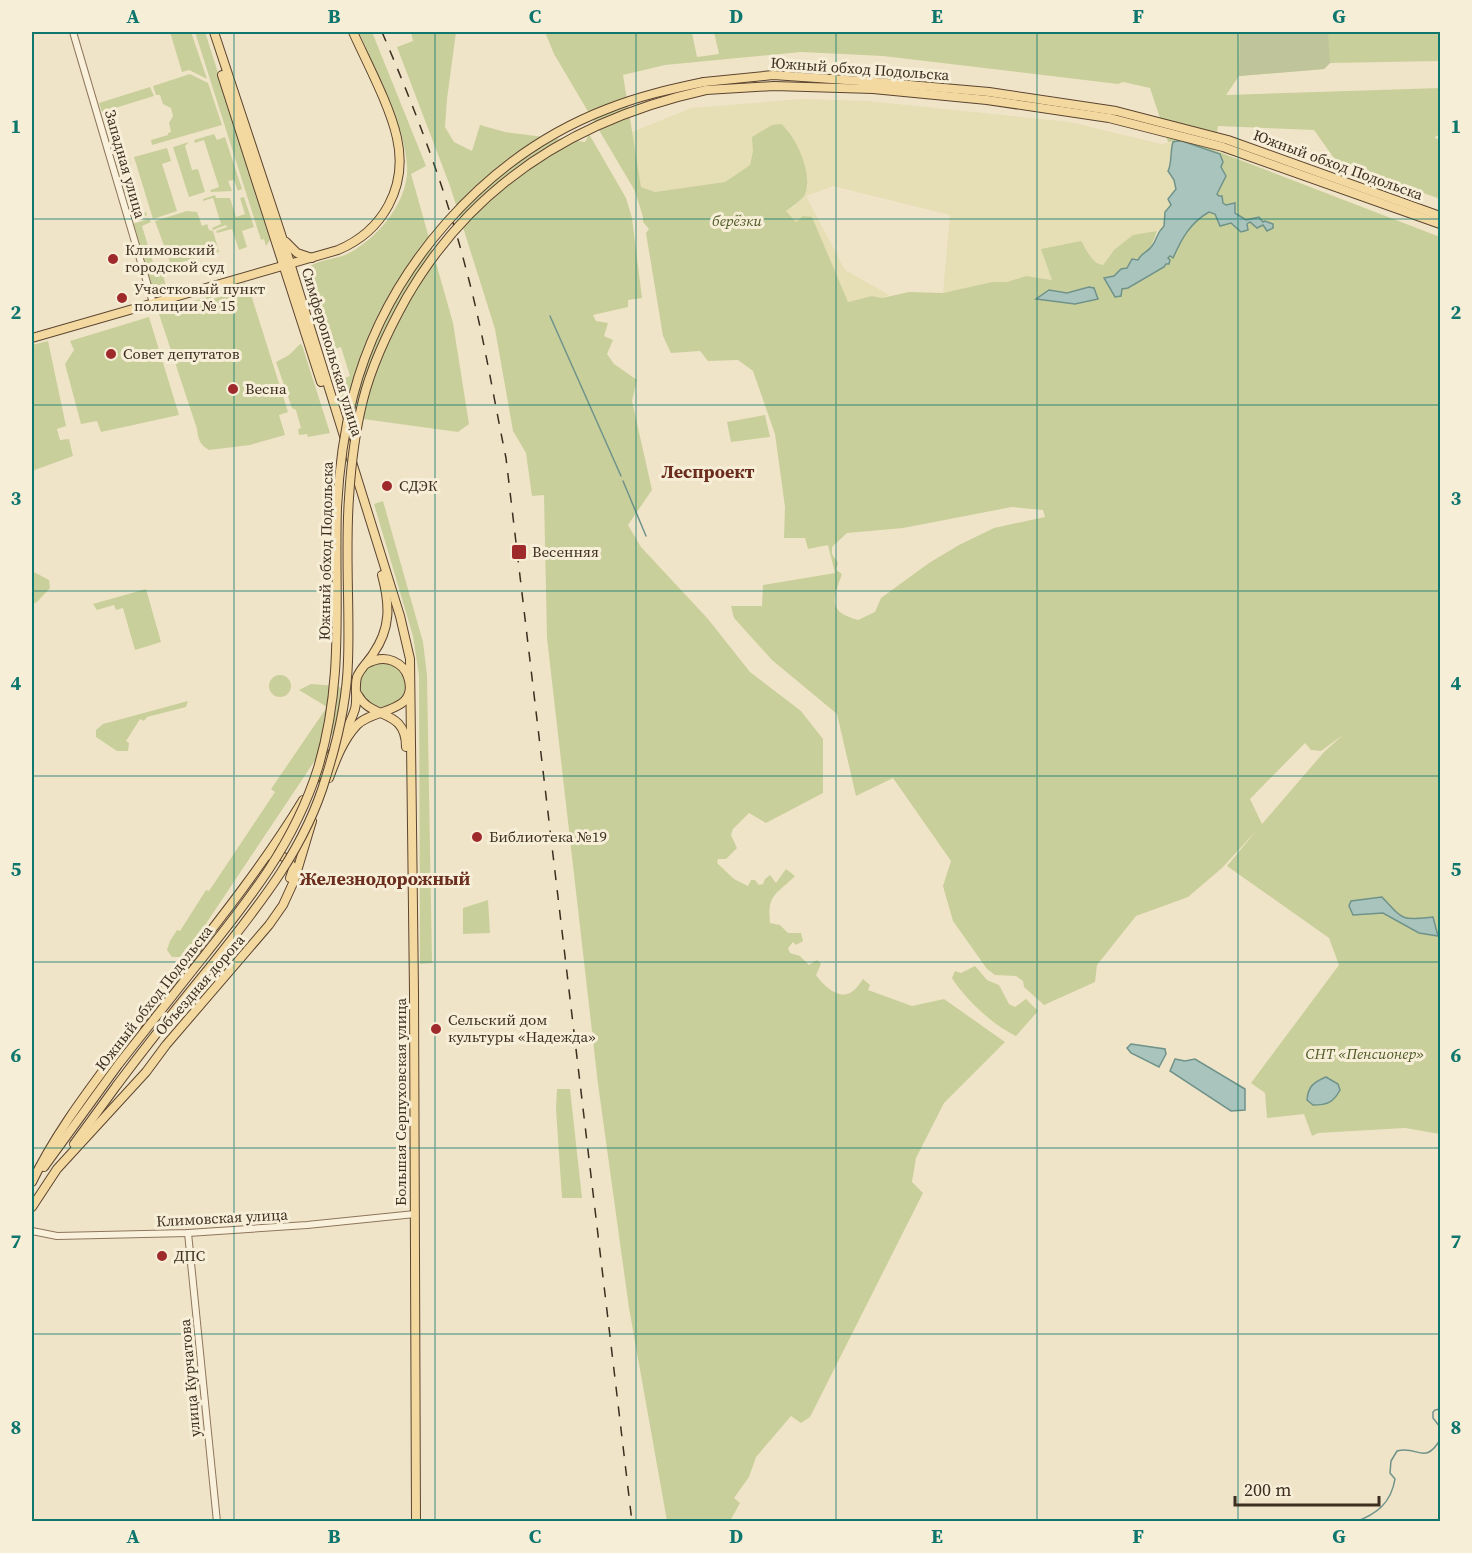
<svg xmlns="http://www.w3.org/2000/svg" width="1472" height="1553" font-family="'Source Serif 4',serif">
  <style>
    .farmland { fill: #e6deb5 }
    .green { fill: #c9cf9b; fill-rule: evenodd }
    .cemetery { fill: #bfc49a }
    .water { fill: #a9c4bc; stroke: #6f938a; stroke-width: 1.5 }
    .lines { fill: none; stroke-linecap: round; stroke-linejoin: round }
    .stream { stroke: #6f938a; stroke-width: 1.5 }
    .minor-casing { stroke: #8d765c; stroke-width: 8 }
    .major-casing { stroke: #5b4430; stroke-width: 10 }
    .minor { stroke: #faf1dc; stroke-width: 6 }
    .major { stroke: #f3d9a0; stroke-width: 8 }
    .rail { stroke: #3d2e20; stroke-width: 1.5; stroke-dasharray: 10 10; stroke-linecap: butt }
    .major-bridge-casing { stroke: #5b4430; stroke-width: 10; stroke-linecap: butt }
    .major-bridge { stroke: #f3d9a0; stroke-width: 8 }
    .grid { fill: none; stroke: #0f766e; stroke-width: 1.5; stroke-opacity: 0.55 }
    .poi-dot { fill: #9e2a2b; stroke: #f7eed8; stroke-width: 2 }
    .labels { text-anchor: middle; stroke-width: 6; stroke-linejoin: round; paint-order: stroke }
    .street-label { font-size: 15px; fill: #3d2e20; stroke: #f7eed8 }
    .park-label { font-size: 15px; font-style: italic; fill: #4d5a26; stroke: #f7eed8 }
    .poi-label { font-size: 15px; fill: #3d2e20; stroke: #f7eed8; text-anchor: start }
    .quarter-label { font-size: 18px; font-weight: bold; fill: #6b2e1e; stroke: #f7eed8 }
    .neatline { fill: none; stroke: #0f766e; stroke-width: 2 }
    .grid-label { font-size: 20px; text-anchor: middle; font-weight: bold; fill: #0f766e }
  </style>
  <rect width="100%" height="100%" fill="#f0e4c8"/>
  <polygon class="farmland" points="803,99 868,101 1070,122 1161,144 1173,142 1170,152 1169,175 1174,180 1176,189 1169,196 1171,205 1163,219 1164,226 1162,229 1157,231 1133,236 1111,253 1103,265 1098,265 1094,262 1081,241 1053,280 1026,276 1007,282 992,282 943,293 950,215 833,186 806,196 845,270 889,295 882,298 872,296 847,302 812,217 796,222 786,211 795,206 804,195 808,186 795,141 788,130 781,124 753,151 750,165 725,182 655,192 641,187 632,132 691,108"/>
  <g class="green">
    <polygon points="170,32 191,32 207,79 189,70 182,72"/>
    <polygon points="195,32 205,32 270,236 270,240 266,246 264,239 261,240"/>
    <path d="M359,32H372L426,166L411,174L453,323L469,424L458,432L356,418L350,400L342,402L335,381L350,376L341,347L325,352L303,282C302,276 305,270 310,266C320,260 334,259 345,255C376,241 410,201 407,165C404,123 375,71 359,32Z"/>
    <path d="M411,32H456L447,99L445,127L454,142L472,151L480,125L505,132L585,142L589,134L626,198L632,218L642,298L628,300V307L593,315L596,321L608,323L604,336L613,340L607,354L614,364L637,380L632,401L652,490L628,525L641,547L708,619L750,672L801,711L823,739V793L766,823L749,813L733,829L731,835L737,848L726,859H718L717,863L734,879L748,886L751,880H755L759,885L763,884L765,879L770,875L776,883L786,869L795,876C776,895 767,894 770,923L780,925L788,933H801L803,941L796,945L793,942L788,948L790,953L800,956L809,965L817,960L821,964L816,975C823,985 840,1002 853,991C857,988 860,983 863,979L870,985L868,990L912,1006L944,999L1005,1042L944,1103L916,1158L912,1182L923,1193L810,1417L801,1423L791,1416L756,1457L749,1477L734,1498L740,1503L730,1521H667L629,1308L598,1084L547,638L544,495L532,496L526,453L513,431L495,329L450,186L397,47L413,41Z"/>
    <path d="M545,32H698L692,33L697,57L719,54L714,32H1440V61L1330,63L1324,69L1239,76L1226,95L1440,88V135L1436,136L1435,138L1440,140V199L1336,161L1314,130L1218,126L1214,150L1440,237V1134L1405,1128L1318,1133L1312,1136L1304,1114L1267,1118L1265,1093L1251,1083L1339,965L1329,938L1227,866L1256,831L1222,868L1188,897L1136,916L1097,965L1095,982L1044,1005L1024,987L1023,981L1016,976L995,975L987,969L953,921L943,886L951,861L893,778L856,796L837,714L772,660L734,618L731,606H762L763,585L835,573L828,545L808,549L805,538H784L785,507L775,434L753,371L738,360L708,361L700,351L671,353L663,336L646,233L649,229L643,222V217L635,191L554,54ZM801,52L883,56L1118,84L1123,82L1150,88L1168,142L1177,141L1221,167C1224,176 1223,186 1217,194L1226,205L1232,203C1240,221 1244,219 1263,223L1265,221L1273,224L1266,227L1250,222L1238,230L1234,225L1218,220L1215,214L1209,212C1191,223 1182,238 1173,258L1170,256L1164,267L1129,288L1122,289L1121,295L1115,297L1104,278L1114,276L1121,269L1127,268L1132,259L1138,260L1151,247L1157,231L1133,235L1114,250L1103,265C1092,264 1087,250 1081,241L1041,249L1052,280L1026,276L1007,282H992L943,293L909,292L882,298L872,296L848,302L812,217L803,216L796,222L786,211C792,207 799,202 804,196C815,178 796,135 781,124L772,125L752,137L753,151L750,165L725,182L655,192L641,187L623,75L665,65ZM1089,287L1097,294L1098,299L1071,304L1037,298L1050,290L1067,293ZM1012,507L1043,510L1045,517L994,528L959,545L929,563L881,598L875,612L858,620C827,611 833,600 842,574L836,570L838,563L832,554V547L847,533L903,528ZM1343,735L1324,752L1262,824L1250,799L1305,743L1311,750L1321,751Z"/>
    <polygon points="190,74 208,83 222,125 152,145 151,140 168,135 168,133 171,132 169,123 173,116 171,108 163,104 160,95 156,95 153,86"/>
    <polygon points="150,87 154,96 102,112 99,103"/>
    <polygon points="214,134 217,140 225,137 242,189 238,191 234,180 228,181 232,191 211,192 210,190 219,187 204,140 195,143 194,140"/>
    <polygon points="189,142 185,146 192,170 198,169 205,192 189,197 173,147"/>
    <polygon points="167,148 171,161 162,164 177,211 153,219 134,157"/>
    <polygon points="129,158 131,164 122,167 137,214 146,212 147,215 131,220 115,166 118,161"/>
    <polygon points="215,195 216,198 230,198 236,217 245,214 240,198 244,197 254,227 242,231 247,247 239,250 232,229 217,233 216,231 227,227 226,225 213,230 212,228 221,224 213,198 203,201 203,199"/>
    <polygon points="187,211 197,212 202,226 207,224 209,230 213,231 219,252 171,265 155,221"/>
    <polygon points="149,219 151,222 142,226 156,272 162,271 166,286 152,290 132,224"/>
    <path d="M244,283L248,285L288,412L279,415L285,435L250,445L209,450C200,445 198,439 197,429L158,311L211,296L212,299L222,296L221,289Z"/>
    <polygon points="149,317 179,415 101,432 97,421 81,424 65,364 74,350 70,341"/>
    <polygon points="48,341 66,426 57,429 60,440 69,439 73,456 32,471 32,345"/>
    <polygon points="300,344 302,345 330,433 308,437 307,434 299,435 298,429 301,428 296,410 292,408 276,362 289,355"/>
    <polygon points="765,415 770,437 731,442 727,422"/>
    <polygon points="383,501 423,642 427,675 432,963 420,964 419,676 413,636 374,504"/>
    <polygon points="32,571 49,580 50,588 37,602 32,604"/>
    <polygon points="146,589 161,642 135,650 123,608 116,610 114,605 97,610 93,604"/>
    <circle cx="383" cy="685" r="23"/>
    <circle cx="280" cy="686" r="11"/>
    <polygon points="311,684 338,686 343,690 346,714 187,952 181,957 172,957 167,950 170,941 177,930 180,931 206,890 209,891 275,792 271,789 327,707 299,690"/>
    <polygon points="188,701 186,707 147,717 144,721 140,719 126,741 129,743 128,751 117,751 96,737 96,730 103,724"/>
    <polygon points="488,900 490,933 463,934 463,908"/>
    <path d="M975,966L987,980L999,985L1009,1004L1015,1007L1026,999L1038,1011L1016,1036C994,1026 964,998 952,978L955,971L961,973Z"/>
    <polygon points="557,1089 570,1089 582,1198 562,1198 556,1109"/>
  </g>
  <polygon class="cemetery" points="1242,32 1328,32 1330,63 1324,69 1239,76 1240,36"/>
  <g class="water">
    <path d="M1177,141H1182L1220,154L1223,162L1221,167L1226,176L1217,194L1219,196H1222L1223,203L1226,205L1235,203V213L1246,220L1259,217L1263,222L1265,221L1273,224V228L1267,231L1263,225L1257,228L1250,222L1247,224L1248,230L1241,232L1231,223L1220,226L1215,214L1209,212C1190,223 1182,238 1173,258L1170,256L1168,258L1170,260L1169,264H1166L1164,267L1128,288L1122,289L1121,296L1115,297L1104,278L1114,276L1121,269L1127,268L1132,259L1138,260C1143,251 1147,253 1152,246C1158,238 1155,235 1164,226L1165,212L1171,205L1168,199L1176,189L1174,180L1168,171C1172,164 1170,151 1173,142Z"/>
    <polygon points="1089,287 1094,288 1098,299 1075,304 1036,299 1049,290 1067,293"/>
    <path d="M1382,897C1404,921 1401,920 1433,917L1438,936L1419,933L1383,913L1353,915L1349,906L1351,901Z"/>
    <polygon points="1131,1044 1165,1049 1166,1054 1159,1067 1131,1053 1127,1048"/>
    <polygon points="1175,1059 1185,1061 1195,1059 1245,1089 1245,1110 1231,1111 1170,1071"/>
    <path d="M1326,1077L1338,1084L1340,1090C1333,1103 1327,1105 1313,1105L1307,1100C1308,1086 1314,1082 1326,1077Z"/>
  </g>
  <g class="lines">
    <g class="stream">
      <polyline points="314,32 344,33"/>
      <polyline points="550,316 621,476"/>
      <polyline points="623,481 646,536"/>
      <polyline points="1440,1409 1435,1410 1433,1412 1433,1418 1440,1427"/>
      <path d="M1355,1522C1377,1514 1391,1503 1395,1479L1390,1473L1391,1461L1397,1451C1418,1445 1424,1466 1440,1440"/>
    </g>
    <g class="minor-casing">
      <g id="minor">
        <polyline points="73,32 153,303"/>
        <polyline points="32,1231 57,1236 188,1233 307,1225 415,1214"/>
        <polyline points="188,1233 217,1522"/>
      </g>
    </g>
    <g class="major-casing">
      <g id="major">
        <polyline points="214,32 281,234 400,616 410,659 414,993 416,1522"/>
        <polyline points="222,75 321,382"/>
        <polyline points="704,82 773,75 875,82 989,92 1116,111 1228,140 1440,216"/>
        <polyline points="706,90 774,86 873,89 987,100 1109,118 1223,147 1440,224"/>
        <polyline points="286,242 297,253 312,258"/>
        <path d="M32,338L338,250C383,231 408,187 397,138C390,106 367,63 353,32"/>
        <path d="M358,695C371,720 406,708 406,747"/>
        <path d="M316,778C329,757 347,734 355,709C358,698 354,688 357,677C360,669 368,662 373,654C391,628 390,605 382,575"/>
        <path d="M329,778C336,759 343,740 357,725C373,708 420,713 408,677C406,670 400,664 393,661C384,657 375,659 366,664"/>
        <path d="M271,856C283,854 289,858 293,869L290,878"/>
        <polyline points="74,1144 117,1085"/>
        <polyline points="44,1167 118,1065 192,971"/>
        <path d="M32,1182C53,1138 82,1099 111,1060C175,973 247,892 303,800"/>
        <polyline points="32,1207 57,1169 146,1072 166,1045 269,925 283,905 294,881 312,821"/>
      </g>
    </g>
    <use href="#minor" class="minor"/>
    <use href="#major" class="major"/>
    <path class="rail" d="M382,32C415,109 445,187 466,269C483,331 493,395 506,458L632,1522"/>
    <g class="major-bridge-casing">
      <g id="major-bridge">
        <path d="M192,971C243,907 293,848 318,768C345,678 334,598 337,507C339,470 344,432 353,396C386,269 485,156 607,109C639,96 671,89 704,82"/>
        <path d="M117,1085C147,1045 178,1006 210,967C256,909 305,850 326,777C338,739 347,700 348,661C350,607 345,552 349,498C351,465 355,432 363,400C372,364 389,329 407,297C474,182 579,118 706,90"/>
      </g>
    </g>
    <use href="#major-bridge" class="major-bridge"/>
  </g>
  <path class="grid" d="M234,32V1522M435,32V1522M636,32V1522M836,32V1522M1037,32V1522M1238,32V1522M32,219H1440M32,405H1440M32,591H1440M32,776H1440M32,962H1440M32,1148H1440M32,1334H1440"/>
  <g class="poi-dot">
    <circle cx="113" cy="259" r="6"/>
    <circle cx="122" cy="298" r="6"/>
    <circle cx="111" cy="354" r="6"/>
    <circle cx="233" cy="389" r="6"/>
    <circle cx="387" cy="486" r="6"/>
    <rect x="511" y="544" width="16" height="16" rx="3"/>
    <circle cx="477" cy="837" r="6"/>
    <circle cx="436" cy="1029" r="6"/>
    <circle cx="162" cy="1256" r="6"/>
  </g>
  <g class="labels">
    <g class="street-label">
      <text transform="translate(860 69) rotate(4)" y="5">Южный обход Подольска</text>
      <text transform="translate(125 164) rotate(74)" y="5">Западная улица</text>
      <text transform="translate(1338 165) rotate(20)" y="5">Южный обход Подольска</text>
      <text transform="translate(332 352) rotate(73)" y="5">Симферопольская улица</text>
      <text transform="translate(326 551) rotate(-89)" y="5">Южный обход Подольска</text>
      <text transform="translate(200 985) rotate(-49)" y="5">Объездная дорога</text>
      <text transform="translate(154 998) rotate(-52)" y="5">Южный обход Подольска</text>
      <text transform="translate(401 1102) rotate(-90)" y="5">Большая Серпуховская улица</text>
      <text transform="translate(222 1218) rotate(-3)" y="5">Климовская улица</text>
      <text transform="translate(190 1378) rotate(-95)" y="5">улица Курчатова</text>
    </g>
    <g class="park-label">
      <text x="737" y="226">берёзки</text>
      <text x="1365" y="1059">СНТ «Пенсионер»</text>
    </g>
    <g class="poi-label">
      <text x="125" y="255">Климовский<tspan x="125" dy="17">городской суд</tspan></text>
      <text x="134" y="294">Участковый пункт<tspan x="134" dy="17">полиции № 15</tspan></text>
      <text x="123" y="359">Совет депутатов</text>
      <text x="245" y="394">Весна</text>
      <text x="399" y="491">СДЭК</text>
      <text x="532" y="557">Весенняя</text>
      <text x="489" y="842">Библиотека №19</text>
      <text x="448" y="1025">Сельский дом<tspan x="448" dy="17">культуры «Надежда»</tspan></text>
      <text x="174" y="1261">ДПС</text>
    </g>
    <g class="quarter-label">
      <text x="708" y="478">Леспроект</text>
      <text x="385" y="885">Железнодорожный</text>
    </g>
  </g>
  <rect width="1472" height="1553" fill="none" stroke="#f7eed8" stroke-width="66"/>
  <path d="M1235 1496v9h144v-9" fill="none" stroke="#3d2e20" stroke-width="3"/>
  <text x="1244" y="1496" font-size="18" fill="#3d2e20" stroke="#f7eed8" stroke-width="4.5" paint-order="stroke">200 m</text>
  <rect x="33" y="33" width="1406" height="1487" class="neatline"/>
  <g class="grid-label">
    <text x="133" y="23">A</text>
    <text x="334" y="23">B</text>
    <text x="535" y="23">C</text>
    <text x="736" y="23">D</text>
    <text x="937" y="23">E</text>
    <text x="1138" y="23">F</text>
    <text x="1339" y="23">G</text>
    <text x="16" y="133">1</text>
    <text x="1456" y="133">1</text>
    <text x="16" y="319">2</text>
    <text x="1456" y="319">2</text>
    <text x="16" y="505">3</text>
    <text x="1456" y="505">3</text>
    <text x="16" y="690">4</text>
    <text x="1456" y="690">4</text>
    <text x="16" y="876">5</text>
    <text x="1456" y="876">5</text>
    <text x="16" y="1062">6</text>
    <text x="1456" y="1062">6</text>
    <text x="16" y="1248">7</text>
    <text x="1456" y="1248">7</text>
    <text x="16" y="1434">8</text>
    <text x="1456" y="1434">8</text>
    <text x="133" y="1543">A</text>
    <text x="334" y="1543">B</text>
    <text x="535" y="1543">C</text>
    <text x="736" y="1543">D</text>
    <text x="937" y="1543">E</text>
    <text x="1138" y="1543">F</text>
    <text x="1339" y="1543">G</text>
  </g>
</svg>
